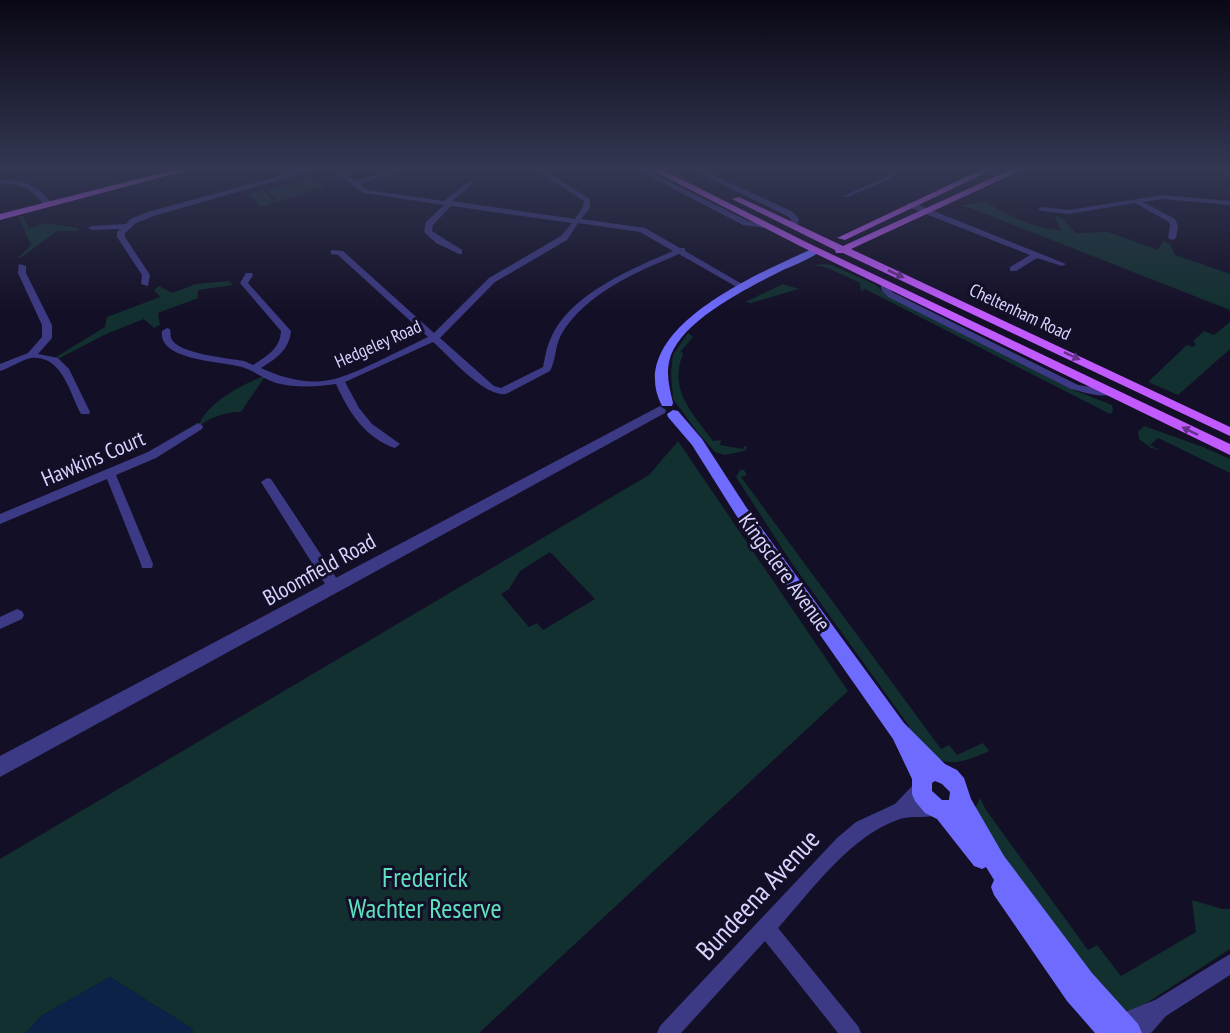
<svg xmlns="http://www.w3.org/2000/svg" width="1230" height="1033" font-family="'PT Sans Narrow',sans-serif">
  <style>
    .green { fill: #12302f; fill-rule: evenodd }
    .water { fill: #0c2248 }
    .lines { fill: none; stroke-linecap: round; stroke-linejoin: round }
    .stream { stroke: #0c2248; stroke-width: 1.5 }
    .minor { fill: #3d3a85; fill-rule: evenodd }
    .tertiary { fill: #3d3a85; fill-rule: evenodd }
    .secondary { fill: #6f6bff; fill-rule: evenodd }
    .primary { fill: #c25bff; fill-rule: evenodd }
    .oneway { fill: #623188 }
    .labels { text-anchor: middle; stroke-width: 6; stroke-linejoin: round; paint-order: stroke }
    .far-street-label { font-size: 18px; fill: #d9d4ff; stroke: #130f26 }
    .street-label { font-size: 22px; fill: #d9d4ff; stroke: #130f26 }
    .near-park-label { font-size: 27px; fill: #5fe0c0; stroke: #130f26 }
    .near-street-label { font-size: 27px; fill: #d9d4ff; stroke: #130f26 }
  </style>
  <rect width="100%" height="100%" fill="#130f26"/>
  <g class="green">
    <polygon points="310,178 317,179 324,187 261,207 248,194 263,190 274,201 277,200 268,193 269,190"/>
    <path d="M985,201C1006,216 1035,228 1061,231L1055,216L1062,218L1076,233L1108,232L1158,250L1163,241L1170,244L1175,255L1230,274V310L970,208L961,206Z"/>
    <polygon points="23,216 29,228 46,223 79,228 77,231 57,231 22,257 18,258 31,245 18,217"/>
    <polygon points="821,264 832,265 876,285 887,296 1074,390 1112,405 1113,412 1110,414 865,289 861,291 860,283 828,268 815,265"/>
    <polygon points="229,281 233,285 198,290 198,298 158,313 160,325 154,328 144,319 106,334 60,358 56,357 105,327 107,317 160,297 154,290 159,286 172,293 196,284"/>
    <polygon points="783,284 799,289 751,303 745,302"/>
    <polygon points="1230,322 1230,349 1178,395 1148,382 1187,345 1193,347 1196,345 1193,341 1204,331 1214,335"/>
    <path d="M688,333L693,337L681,351L683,354C668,390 693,414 713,441L721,440L720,445L743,449L745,445L747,448L744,451L725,455L715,452L699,434L673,399L671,373L673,355Z"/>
    <path d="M266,375L241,412C227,411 208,418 198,427C207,402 242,385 266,375Z"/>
    <polygon points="1144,426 1203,447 1230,459 1230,473 1158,438 1150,445 1160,450 1151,448 1139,439 1138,432"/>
    <path d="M678,441L848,691L479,1033H194L191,1028L110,977L41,1016L26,1033H0V859L649,475ZM550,552L595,599L543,630L537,623L529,627L501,594L509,589L520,571Z"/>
    <path d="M740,470H744L747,475L741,477L941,749L949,745L957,755L983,743L989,751C944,771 941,764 908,732L909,726L791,562L736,477Z"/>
    <polygon points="980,798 986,810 1088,950 1097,945 1121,976 1196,932 1192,900 1222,909 1230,909 1230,949 1139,1008 1130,1012 1108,1001 1010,867 975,809"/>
  </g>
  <polygon class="water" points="110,977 191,1028 194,1033 26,1033 41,1016"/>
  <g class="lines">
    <g class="stream">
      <polyline points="1194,167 1230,178"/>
      <polyline points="1014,178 1050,167"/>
    </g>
    <g class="minor">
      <polygon points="312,167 324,167 154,216 136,223 125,233 125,237 150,275 148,286 141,284 142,275 117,237 117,232 120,229 92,230 88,228 92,226 126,224 130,219 148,212"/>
      <path d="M328,167H336L355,181L401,167H412L360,184L368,190L444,201L470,181L473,183L472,184L452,201L575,219L582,208L584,201L531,167H539L590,199V208L581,219L645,228L680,248H685V251L749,288L742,290L679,254C637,272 585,293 561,335C555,346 556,360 550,371L506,394C484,397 449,356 433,342L345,382L359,408L372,424L400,444L395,448C365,438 348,411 336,384C316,387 295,388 276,383C263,379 252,369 238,366C219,361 158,360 162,331L167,328L170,329C171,332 170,335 171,338C177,354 228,358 244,361L253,365C267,356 280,349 281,331L240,283L246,273H252L253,275L248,283L291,331C289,350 276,359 261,368C284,379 313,386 338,378C366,369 400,350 428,337L338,255L331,254V250L343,251L434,333L489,278L561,236L572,223L451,206L433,225L432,231L462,250V254H459L436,243L424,232L426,222L444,205L364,193ZM578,223L640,232L673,251C631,269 568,295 550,340C546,349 545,358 543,367L501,388L494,386L440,338L495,282L567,240Z"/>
      <polygon points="631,167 640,167 748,221 770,226 766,228 743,225"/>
      <polygon points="687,167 696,167 793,212 799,219 797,226 790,228 791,219 787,216"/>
      <polygon points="893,167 900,167 890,179 848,197 843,196 886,177"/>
      <path d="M0,180C22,178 39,186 52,204L45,206C34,190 19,182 0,184Z"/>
      <polygon points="1162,195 1230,201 1230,205 1162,199 1143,202 1175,219 1178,226 1176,238 1172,240 1168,238 1170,226 1169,222 1135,203 1069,214 1042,211 1038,209 1042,207 1069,210"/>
      <polygon points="908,203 914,203 1066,264 1062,266 1037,258 1016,271 1010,271 1010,267 1030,255 908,207"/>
      <path d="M19,264L26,266V273L52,325V338L38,354L58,358L69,369L90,412L89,414H81C70,394 62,354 31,358C21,360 10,368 0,371V364L28,353L42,337V325L18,273Z"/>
      <path d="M884,280L887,281L890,290L894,293L1078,385C1088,387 1109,388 1115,392C1104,400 1084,392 1071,389L888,297L882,291L880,283Z"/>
      <polygon points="198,423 202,425 203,427 202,429 156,458 116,475 153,564 152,568 142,568 141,564 107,479 0,524 0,514 148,452"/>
      <polygon points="267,478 271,479 339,582 341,586 339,590 334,591 329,590 261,482"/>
      <polygon points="17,609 22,611 24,615 22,619 0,629 0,617"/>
      <path d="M921,781L927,783L929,789L921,801L935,800L941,802L943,808L941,814C928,819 913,815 900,819C851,835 812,890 778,928L858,1026L861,1033H838L765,941L681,1033H657L660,1026L837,838L856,822L895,804L915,783Z"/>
      <polygon points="1230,954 1230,975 1166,1016 1151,1033 1128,1033 1129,1030 1122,1033 1115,1030 1112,1023 1115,1016 1155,1000"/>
    </g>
    <polygon class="tertiary" points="660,406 666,410 665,413 0,777 0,756"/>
    <g class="secondary">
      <path d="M814,248L822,250C811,259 794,265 781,271C748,288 677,322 669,362C666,376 670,390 673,403L672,406H662C622,329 762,272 814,248Z"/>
      <path d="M673,410L678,411L702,439L746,507L904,723L945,764L957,770L964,778L971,799L1004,856L1092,973L1138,1024L1142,1033H1095L1067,1001L994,895L991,887L994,880L986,867L982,869L974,866L937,819L925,813L915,801L912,794V779L893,739L736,515L692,445L668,417L667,414ZM935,781L942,784L950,792L949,800H942L932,791V783Z"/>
    </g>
    <g class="primary">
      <polygon points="185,167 200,167 0,220 0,214"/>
      <polygon points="646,167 657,167 806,242 1230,444 1230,455 800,246"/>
      <polygon points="987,167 998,167 845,240 837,238"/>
      <polygon points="1016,167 1028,167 851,249 1230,427 1230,436 843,253 836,253 835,250 732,199 739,197 843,246"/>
    </g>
  </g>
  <defs><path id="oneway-solid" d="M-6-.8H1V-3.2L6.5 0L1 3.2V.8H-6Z" transform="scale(1.5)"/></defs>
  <g class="oneway">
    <use href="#oneway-solid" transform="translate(896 274) rotate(25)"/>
    <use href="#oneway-solid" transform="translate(1072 356) rotate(25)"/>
    <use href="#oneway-solid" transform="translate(1190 431) rotate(-154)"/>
  </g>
  <linearGradient id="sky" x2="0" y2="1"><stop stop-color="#0a0815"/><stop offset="0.54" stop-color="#333752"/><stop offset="1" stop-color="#333752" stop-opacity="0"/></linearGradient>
  <rect width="1230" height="312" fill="url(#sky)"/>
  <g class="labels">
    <g class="far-street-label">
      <text transform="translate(1020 312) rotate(25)" y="6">Cheltenham Road</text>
      <text transform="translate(378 344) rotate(-24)" y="6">Hedgeley Road</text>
    </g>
    <g class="street-label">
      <text transform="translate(93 458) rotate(-23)" y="8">Hawkins Court</text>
      <text transform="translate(319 569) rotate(-29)" y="8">Bloomfield Road</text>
      <text transform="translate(785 572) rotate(54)" y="8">Kingsclere Avenue</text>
    </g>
    <g class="near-park-label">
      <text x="425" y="887">Frederick<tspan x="425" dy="31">Wachter Reserve</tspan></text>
    </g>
    <g class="near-street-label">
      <text transform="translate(758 895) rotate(-47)" y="9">Bundeena Avenue</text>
    </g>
  </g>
</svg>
